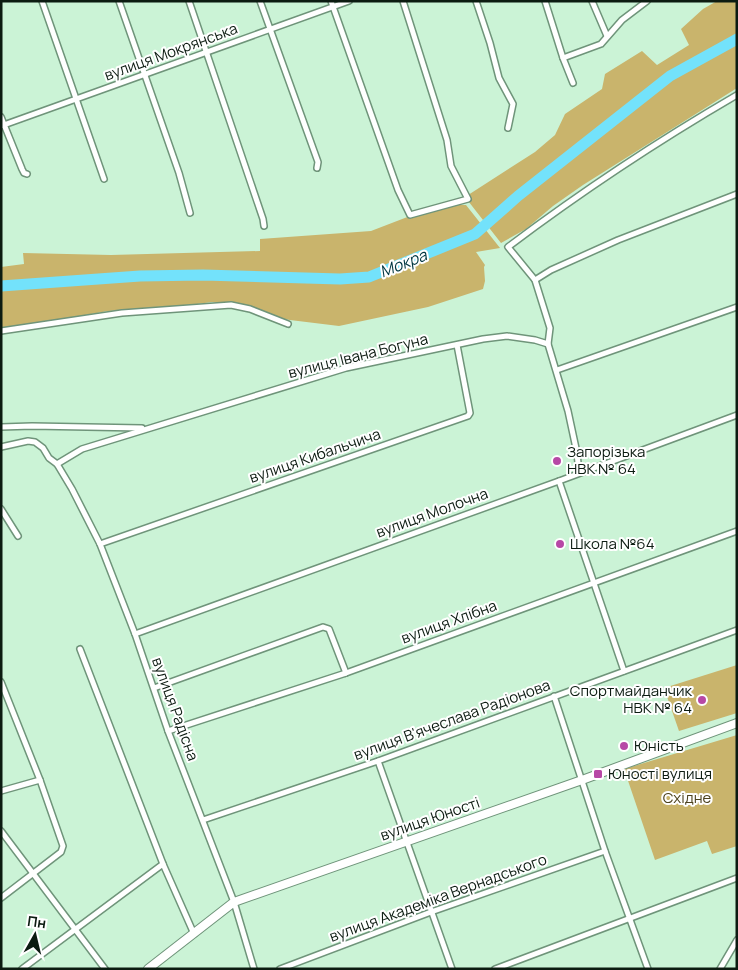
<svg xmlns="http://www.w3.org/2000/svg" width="738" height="970" font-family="Manrope,sans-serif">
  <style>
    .green { fill: #c9b46c }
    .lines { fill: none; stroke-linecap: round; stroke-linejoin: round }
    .river { stroke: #73e2fb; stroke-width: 11 }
    .street-casing { stroke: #6f947a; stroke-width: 8 }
    .secondary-casing { stroke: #6f947a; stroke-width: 10 }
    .street { stroke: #fff; stroke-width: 5 }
    .secondary { stroke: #fff; stroke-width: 8 }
    .poi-dot { fill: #b748a6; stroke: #fff; stroke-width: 2 }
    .labels { text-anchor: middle; stroke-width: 4; stroke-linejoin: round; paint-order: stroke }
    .street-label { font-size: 15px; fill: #0c1b11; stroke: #fff }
    .poi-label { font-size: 15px; fill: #0c1b11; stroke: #fff; text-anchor: start }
    .park-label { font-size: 15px; fill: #4b411d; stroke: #fff }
    .water-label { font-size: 16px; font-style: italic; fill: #003640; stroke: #fff }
  </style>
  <rect width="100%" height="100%" fill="#cbf3d6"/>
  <g class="green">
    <polygon points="717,1 737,1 737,88 583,185 553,206 526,229 501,243 465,197 535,152 555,135 565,114 602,89 605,74 642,51 657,65 689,45 681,29 703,9"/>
    <polygon points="451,205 466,205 500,248 476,252 485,265 484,267 485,281 483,289 428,307 339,326 290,320 267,316 239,306 212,302 168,308 108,311 1,330 1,267 24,264 23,253 111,255 260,251 260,239 371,231 423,211"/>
    <polygon points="737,665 737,713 679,731 664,688"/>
    <polygon points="737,735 737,846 712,854 707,841 655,860 624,769"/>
  </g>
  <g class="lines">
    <polyline class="river" points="1,286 140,276 203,275 340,279 369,277 475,234 518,196 670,76 737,39"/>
    <g class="street-casing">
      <g id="street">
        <polyline points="42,1 104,179"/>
        <polyline points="119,1 179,173 190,213"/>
        <polyline points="189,1 263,219 264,226"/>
        <polyline points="260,1 318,162 317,168"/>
        <polyline points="331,1 398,190 410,215 468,199 451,166 447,140 403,1"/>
        <polyline points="476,1 490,43 499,78 513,104 508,128"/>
        <polyline points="545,1 563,58 573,83"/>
        <polyline points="592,1 607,36"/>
        <polyline points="563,58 601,44 622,20 647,1"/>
        <polyline points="1,117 22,169 24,173 27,174"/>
        <polyline points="1,126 349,1"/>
        <polyline points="535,280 551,270 618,240 737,194"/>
        <polyline points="1,331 122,313 231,305 250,309 288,324"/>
        <polyline points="557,370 737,307"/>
        <polyline points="1,427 32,426 142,428"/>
        <polyline points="1,447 28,441 35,442 43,448 49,458 57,464 72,489 100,544 135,634 168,731 234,902 254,969"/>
        <polyline points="57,464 82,449 346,368 483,339 507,336 535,340 548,344"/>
        <path d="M579,473L577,453L568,411L548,344L550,328L535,280L508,247C581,192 658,141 737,95"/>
        <polyline points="559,481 624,671"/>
        <polyline points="1,509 18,536"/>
        <polyline points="100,544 468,416 470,413 457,345"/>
        <polyline points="135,634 559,481 737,415"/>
        <polyline points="80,649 163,864 194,934"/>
        <polyline points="1,682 40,780 63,846 61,852 1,898"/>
        <polyline points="154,688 323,627 329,629 346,673"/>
        <polyline points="554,696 605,851 648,969"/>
        <polyline points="168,731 346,673 737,531"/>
        <polyline points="378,761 452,969"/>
        <polyline points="1,791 40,780"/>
        <polyline points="203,820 378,761 737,630"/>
        <polyline points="1,831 105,969"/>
        <polyline points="22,969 163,864"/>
        <polyline points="280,969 431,912 605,851"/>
        <polyline points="495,969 737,878"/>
        <polyline points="720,969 737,940"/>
      </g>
    </g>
    <g class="secondary-casing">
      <polyline id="secondary" points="148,969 234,902 582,780 737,723"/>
    </g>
    <use href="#street" class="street"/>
    <use href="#secondary" class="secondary"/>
  </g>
  <g class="poi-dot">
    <circle cx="557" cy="461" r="5"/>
    <circle cx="560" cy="544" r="5"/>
    <circle cx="702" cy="700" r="5"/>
    <circle cx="624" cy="746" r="5"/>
    <rect x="593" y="769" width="10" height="10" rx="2.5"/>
  </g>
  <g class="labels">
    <g class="street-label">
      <text transform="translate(171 52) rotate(-20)" y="5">вулиця Мокрянська</text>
      <text transform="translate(358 356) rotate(-14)" y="5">вулиця Івана Богуна</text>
      <text transform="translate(315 456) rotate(-19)" y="5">вулиця Кибальчича</text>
      <text transform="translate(432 513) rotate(-20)" y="5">вулиця Молочна</text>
      <text transform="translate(449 622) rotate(-20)" y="5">вулиця Хлібна</text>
      <text transform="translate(175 709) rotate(70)" y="5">вулиця Радісна</text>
      <text transform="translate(452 720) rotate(-20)" y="5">вулиця В'ячеслава Радіонова</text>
      <text transform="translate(430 819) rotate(-19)" y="5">вулиця Юності</text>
      <text transform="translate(438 898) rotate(-20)" y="5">вулиця Академіка Вернадського</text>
    </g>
    <g class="poi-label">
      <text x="567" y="457">Запорізька<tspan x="567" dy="17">НВК № 64</tspan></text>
      <text x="570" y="549">Школа №64</text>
      <text x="692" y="696" text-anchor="end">Спортмайданчик<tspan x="692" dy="17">НВК № 64</tspan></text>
      <text x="634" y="751">Юність</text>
      <text x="608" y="779">Юності вулиця</text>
    </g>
    <g class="park-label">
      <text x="687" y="803">Східне</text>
    </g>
    <g class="water-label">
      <text transform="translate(403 263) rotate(-22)" y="6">Мокра</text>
    </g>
  </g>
  <rect width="738" height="970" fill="none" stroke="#0c1b11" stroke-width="5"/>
  <g transform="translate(35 935) rotate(8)" stroke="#ffffff" stroke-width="4" paint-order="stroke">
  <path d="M0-4L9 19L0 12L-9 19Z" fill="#0c1b11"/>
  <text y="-8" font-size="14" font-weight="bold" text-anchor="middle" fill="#0c1b11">Пн</text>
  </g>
</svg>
